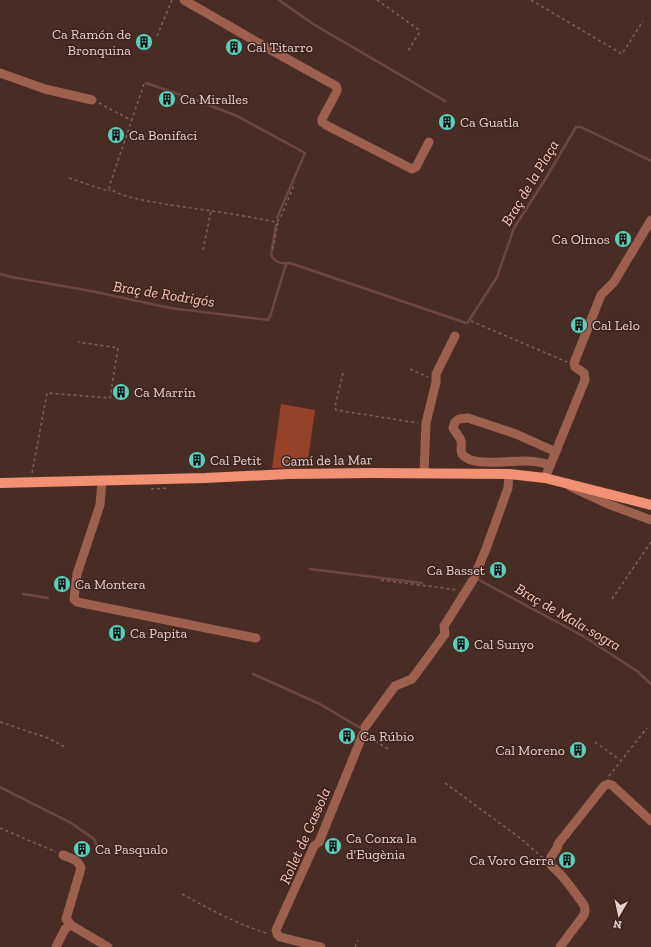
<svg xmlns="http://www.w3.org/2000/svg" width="651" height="947" font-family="'Zilla Slab',serif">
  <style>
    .green { fill: #96422b }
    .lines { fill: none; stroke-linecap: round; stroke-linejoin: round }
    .stream { stroke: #6d473e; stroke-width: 2.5 }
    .path { stroke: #7b625b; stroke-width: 1.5; stroke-dasharray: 3 3; stroke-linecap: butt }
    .minor { stroke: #9d604f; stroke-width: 9 }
    .major { stroke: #f39175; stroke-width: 10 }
    .labels { text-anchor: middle; stroke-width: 3; stroke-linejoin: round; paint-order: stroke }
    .poi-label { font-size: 14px; fill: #e5d2cd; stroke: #3e231b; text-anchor: start }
    .street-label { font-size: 14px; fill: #e5d2cd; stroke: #3e231b }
    .water-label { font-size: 15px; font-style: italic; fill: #fbc8b9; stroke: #3e231b }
  </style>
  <rect width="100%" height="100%" fill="#492d25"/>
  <polygon class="green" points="281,404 315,410 307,467 272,468"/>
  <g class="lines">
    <g class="stream">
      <polyline points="279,0 313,24 445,101"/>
      <polyline points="146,83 201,102 237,116 305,153 277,218"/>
      <path d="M276,225L271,255C275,263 283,264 290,263L466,323L468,322L497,277L514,228L546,178L576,127H581L651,161"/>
      <polyline points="0,274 11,277 91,291 170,308 268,320 271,314 286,264"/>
      <polyline points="310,569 422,583"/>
      <polyline points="476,580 479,580 583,636 637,671 651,684"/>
      <polyline points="23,594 48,598"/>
      <polyline points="253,674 320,704 362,729"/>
      <polyline points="0,787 71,823 94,839 97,846"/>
    </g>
    <g class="path">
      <polyline points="377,0 419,30 419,33 408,51"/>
      <polyline points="531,0 622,54 643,21"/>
      <polyline points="157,36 172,0"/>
      <path d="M144,84L109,187C116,200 195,208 212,211C233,214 255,218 276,222L280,219L295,183"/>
      <polyline points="99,103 131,120"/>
      <polyline points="69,178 108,191 110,190"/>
      <polyline points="273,249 278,221"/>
      <polyline points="203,250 211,211"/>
      <polyline points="471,321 567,362"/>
      <polyline points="410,369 428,377"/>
      <polyline points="343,373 335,407 336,410 418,423"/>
      <polyline points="32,473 47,393 110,398 118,348 78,342"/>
      <polyline points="151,489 169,488"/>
      <polyline points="381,580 458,590"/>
      <polyline points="612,599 651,542"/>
      <polyline points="0,722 48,738 65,747"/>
      <polyline points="370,738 388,749"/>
      <polyline points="595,742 620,760"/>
      <polyline points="609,776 647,728"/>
      <polyline points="445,783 520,838 543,858"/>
      <polyline points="0,828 56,852"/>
      <path d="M182,894C211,910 237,924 269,934"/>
      <polyline points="355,947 358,940"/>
    </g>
    <g class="minor">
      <polyline points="184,0 262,45 336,86 337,88 337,91 322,119 322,122 326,125 412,169 416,167 429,142"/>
      <polyline points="0,73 45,89 92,100"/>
      <path d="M550,466C529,453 475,472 462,454C460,450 462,445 461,441C460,437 455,432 453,428L455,422L459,419L468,418L516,434L556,452"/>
      <polyline points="424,473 426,423 436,382 436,374 455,336"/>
      <polyline points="545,478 585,380 584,373 575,367 574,363 601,295 614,282 651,220"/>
      <polyline points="102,481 100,505 77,574 74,599 77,602 256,638"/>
      <polyline points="571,487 608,504 651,520"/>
      <polyline points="365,727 395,686 412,679 445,634 444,626 473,580 486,549 508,488 509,474"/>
      <path d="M63,855C70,858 79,860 81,868L66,919L71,925L108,947"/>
      <polyline points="56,947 65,929 71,925"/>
      <polyline points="321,947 280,937 277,934 276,930 314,846 319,842 363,734"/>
      <path d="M560,947L584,915L585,910L584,905C575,893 567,880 556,870C553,867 549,864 550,860C551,853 558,851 558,844L604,786L608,784L612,785L651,821"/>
    </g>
    <polyline class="major" points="0,483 205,478 288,474 372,473 509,474 545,478 651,505"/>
  </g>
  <defs>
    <g id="building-disc" transform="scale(0.9)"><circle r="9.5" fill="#5cceba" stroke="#3e231b"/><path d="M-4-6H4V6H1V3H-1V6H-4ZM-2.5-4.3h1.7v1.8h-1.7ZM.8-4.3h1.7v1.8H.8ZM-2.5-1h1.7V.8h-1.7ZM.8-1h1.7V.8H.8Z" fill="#111"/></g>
  </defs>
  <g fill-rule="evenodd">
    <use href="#building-disc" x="144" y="42"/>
    <use href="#building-disc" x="234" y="47"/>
    <use href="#building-disc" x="167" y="99"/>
    <use href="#building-disc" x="447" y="122"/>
    <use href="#building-disc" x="116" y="135"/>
    <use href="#building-disc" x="623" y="239"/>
    <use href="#building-disc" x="579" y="325"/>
    <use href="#building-disc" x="121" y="392"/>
    <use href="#building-disc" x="197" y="460"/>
    <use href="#building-disc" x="498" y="570"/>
    <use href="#building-disc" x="62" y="584"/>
    <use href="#building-disc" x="117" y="633"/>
    <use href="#building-disc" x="461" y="644"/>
    <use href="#building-disc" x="347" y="736"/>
    <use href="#building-disc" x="578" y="750"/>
    <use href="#building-disc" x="333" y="846"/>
    <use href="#building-disc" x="82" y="849"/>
    <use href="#building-disc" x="567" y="860"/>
  </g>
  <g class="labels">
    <g class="poi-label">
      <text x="131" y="39" text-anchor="end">Ca Ramón de<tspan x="131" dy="16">Bronquina</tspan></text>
      <text x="247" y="52">Cal Titarro</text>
      <text x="180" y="104">Ca Miralles</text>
      <text x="460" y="127">Ca Guatla</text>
      <text x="129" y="140">Ca Bonifaci</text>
      <text x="610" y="244" text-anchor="end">Ca Olmos</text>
      <text x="592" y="330">Cal Lelo</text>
      <text x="134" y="397">Ca Marrín</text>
      <text x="210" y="465">Cal Petit</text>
      <text x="485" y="575" text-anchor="end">Ca Basset</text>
      <text x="75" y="589">Ca Montera</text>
      <text x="130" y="638">Ca Papita</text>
      <text x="474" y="649">Cal Sunyo</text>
      <text x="360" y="741">Ca Rúbio</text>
      <text x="565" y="755" text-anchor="end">Cal Moreno</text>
      <text x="346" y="843">Ca Conxa la<tspan x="346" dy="16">d'Eugènia</tspan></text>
      <text x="95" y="854">Ca Pasqualo</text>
      <text x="554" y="865" text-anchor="end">Ca Voro Gerra</text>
    </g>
    <g class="street-label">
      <text transform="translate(327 460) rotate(-1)" y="5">Camí de la Mar</text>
    </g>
    <g class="water-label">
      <text transform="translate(530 183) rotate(-59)" y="5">Braç de la Plaça</text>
      <text transform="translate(164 294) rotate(9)" y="5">Braç de Rodrigós</text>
      <text transform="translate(568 617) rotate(30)" y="5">Braç de Mala-sogra</text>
      <text transform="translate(305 836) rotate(-66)" y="5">Rollet de Cassola</text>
    </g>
  </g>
  <g transform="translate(619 915) rotate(189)" stroke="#3e231b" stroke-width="3" paint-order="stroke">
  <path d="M0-3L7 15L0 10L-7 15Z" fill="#e5d2cd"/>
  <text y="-6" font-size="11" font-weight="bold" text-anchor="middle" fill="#e5d2cd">N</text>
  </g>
</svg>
